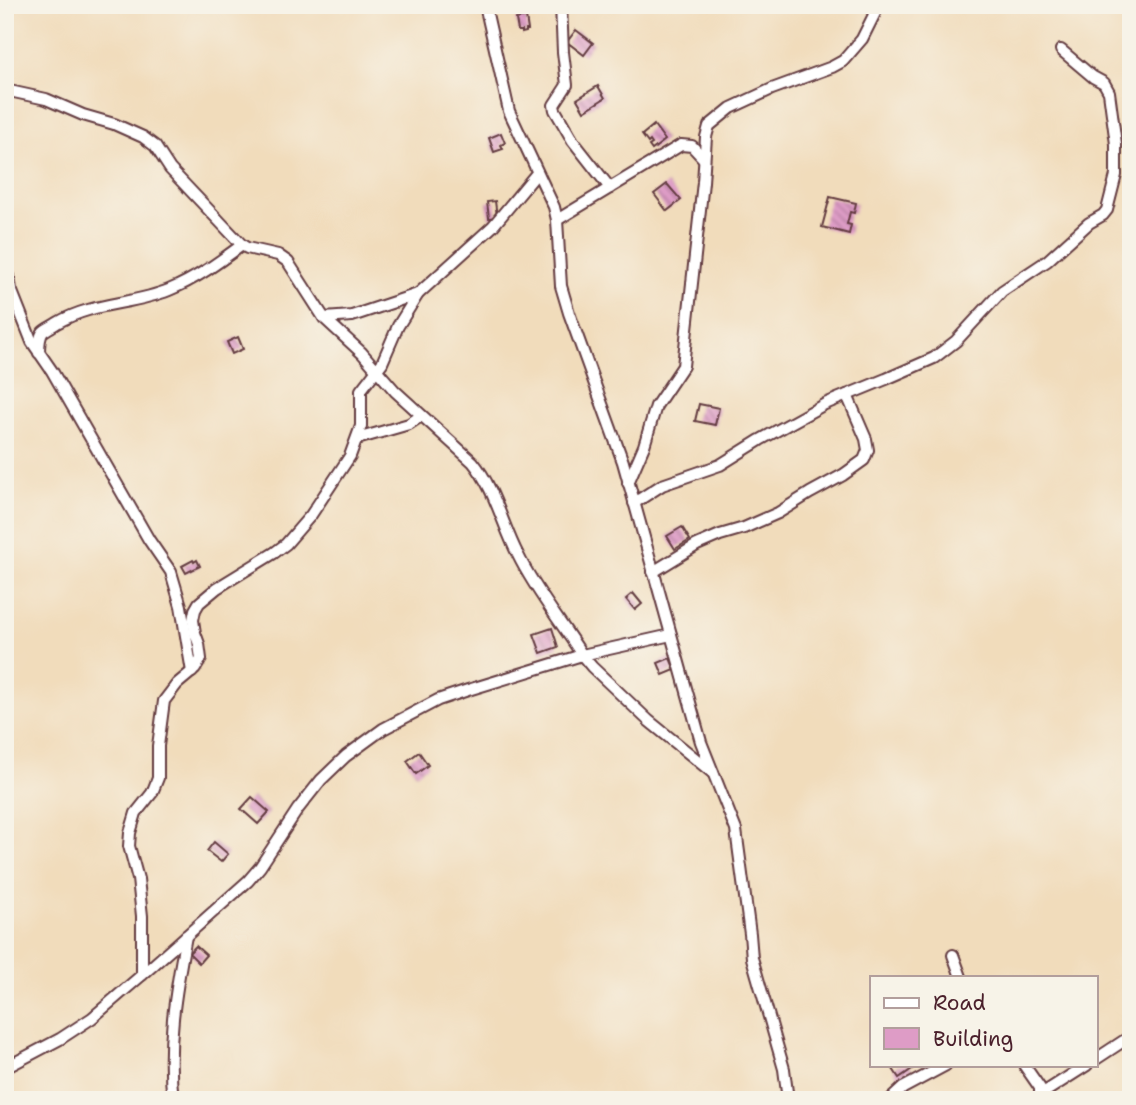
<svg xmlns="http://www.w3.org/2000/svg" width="1136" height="1105" font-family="'Shantell Sans',sans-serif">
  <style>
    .building { fill: url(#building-back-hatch) }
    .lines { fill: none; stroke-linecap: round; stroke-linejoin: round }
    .minor-casing { stroke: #633b41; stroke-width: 14 }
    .minor { stroke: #fff; stroke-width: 10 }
  </style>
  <defs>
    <pattern id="building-back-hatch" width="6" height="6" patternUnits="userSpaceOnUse" patternTransform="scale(1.75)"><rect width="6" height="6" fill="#de9cc6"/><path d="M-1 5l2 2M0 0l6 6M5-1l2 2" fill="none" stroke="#b67fa1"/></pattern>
  </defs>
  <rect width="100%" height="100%" fill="#f7f3e8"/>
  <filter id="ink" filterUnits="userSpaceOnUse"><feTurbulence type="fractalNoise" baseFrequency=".0143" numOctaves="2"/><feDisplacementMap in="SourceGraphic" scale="14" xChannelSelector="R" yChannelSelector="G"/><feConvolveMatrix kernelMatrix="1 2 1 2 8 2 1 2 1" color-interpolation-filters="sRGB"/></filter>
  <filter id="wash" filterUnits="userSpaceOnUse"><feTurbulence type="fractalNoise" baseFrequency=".00686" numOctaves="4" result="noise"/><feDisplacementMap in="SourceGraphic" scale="28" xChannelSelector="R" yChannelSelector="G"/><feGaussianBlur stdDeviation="1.57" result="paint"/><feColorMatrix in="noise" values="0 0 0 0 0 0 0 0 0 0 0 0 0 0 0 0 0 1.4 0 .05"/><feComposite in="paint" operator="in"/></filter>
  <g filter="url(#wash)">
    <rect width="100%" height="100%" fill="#f1dcbb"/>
    <g id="blocks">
      <g class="building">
        <polygon points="526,17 528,30 526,30 526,32 522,33 522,31 518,31 516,19"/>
        <polygon points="576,30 593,43 584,55 567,42"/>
        <polygon points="598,86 605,98 584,111 577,99"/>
        <polygon points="654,125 665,140 652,150 649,146 652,144 650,141 648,143 642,135"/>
        <polygon points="501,133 505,143 501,145 503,149 494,152 489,138"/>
        <polygon points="667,184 681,200 667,211 654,194"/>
        <polygon points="830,197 856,203 854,213 850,212 847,224 851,225 849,234 822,227"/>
        <polygon points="495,201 497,217 489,218 487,202"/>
        <polygon points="238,337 243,349 232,354 227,342"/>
        <polygon points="699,404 719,408 715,425 695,421"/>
        <polygon points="682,527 690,540 675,549 667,536"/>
        <polygon points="193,560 194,562 197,560 200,566 186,573 182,566"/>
        <polygon points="633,593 642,604 635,610 626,599"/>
        <polygon points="552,628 558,647 541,653 534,634"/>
        <polygon points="670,658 675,670 663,675 658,663"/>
        <polygon points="419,752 428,765 416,774 407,761"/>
        <polygon points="252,797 269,812 258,824 241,809"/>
        <polygon points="214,842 228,854 221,862 207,851"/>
        <polygon points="196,946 206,955 199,963 189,953"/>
        <polygon points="898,1065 909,1065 912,1069 899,1078 893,1069"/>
      </g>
    </g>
  </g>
  <g filter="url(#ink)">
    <use href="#blocks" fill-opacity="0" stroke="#633b41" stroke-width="2"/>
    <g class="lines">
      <g class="minor-casing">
        <g id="minor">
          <polyline points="485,5 509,111 554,207 557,220 561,286 569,313 623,462 701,742 736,830 750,934 752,958 784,1069 788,1100"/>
          <polyline points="561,5 563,52 567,85 554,105 555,110 573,141 610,188"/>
          <path d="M5,90L46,99L83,115L114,124L143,137L155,146L170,169L242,245L247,248L278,255L288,262L324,318L362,353L395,391L473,462C495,489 502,524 518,555C535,590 561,622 582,655L592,667L649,721L713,773"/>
          <polyline points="557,220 681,145 692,146 704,159"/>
          <polyline points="5,255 11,289 32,342 52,371 149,540 171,572 181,606 192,672"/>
          <polyline points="324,318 352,316 418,294"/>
          <path d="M39,353C39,346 39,337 43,332C46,329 53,326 57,323C93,302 132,305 169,290C196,279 219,262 242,245"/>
          <polyline points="357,439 409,424 421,416"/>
          <polyline points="628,483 644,446 656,406 683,366 703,182 706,137 709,126 731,108 772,89 832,67 843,61 862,39 879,5"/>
          <polyline points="634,503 662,485 720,465 760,440 825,404 886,379 934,358 956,341 1002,291 1047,261 1089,223 1103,215 1107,210 1116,175 1116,144 1109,92 1104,83 1093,77 1061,50"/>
          <polyline points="653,572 697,545 720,535 744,528 778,513 810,493 843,475 864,460 868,450 866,439 847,395"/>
          <polyline points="953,955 961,977"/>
          <polyline points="142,975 142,916 138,879 129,846 130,833 136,813 152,793 158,778 158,746 164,701 177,684 195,669 201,659 199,644 195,633 193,620 195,610 199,603 217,588 274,553 286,544 311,515 350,456 361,426 361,390 382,363 398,326 418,294 493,226 537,173"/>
          <polyline points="1096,1059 1131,1036"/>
          <polyline points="1024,1065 1040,1088 1040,1100"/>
          <polyline points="5,1068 60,1039 92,1018 150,968 248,881 260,867 298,809 321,780 346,756 383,729 438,700 468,690 582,655 671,635"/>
          <polyline points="1040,1095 1087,1065"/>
          <path d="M173,1100C166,1045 176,989 186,936"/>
          <polyline points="890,1100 903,1088 946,1065"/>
        </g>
      </g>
      <use href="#minor" class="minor"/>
    </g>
  </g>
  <rect width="1136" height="1105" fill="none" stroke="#f7f3e8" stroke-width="28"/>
  <rect x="870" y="976" width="228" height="91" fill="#f7f3e8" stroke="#b29e9c" stroke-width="2"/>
  <rect x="884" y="998" width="35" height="10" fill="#ffffff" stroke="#b29e9c" stroke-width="2"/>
  <text x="933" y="1010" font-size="21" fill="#4a1f2b">Road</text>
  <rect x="884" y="1028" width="35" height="21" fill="#de9cc6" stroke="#b29e9c" stroke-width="2"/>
  <text x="933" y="1046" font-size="21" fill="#4a1f2b">Building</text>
</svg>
